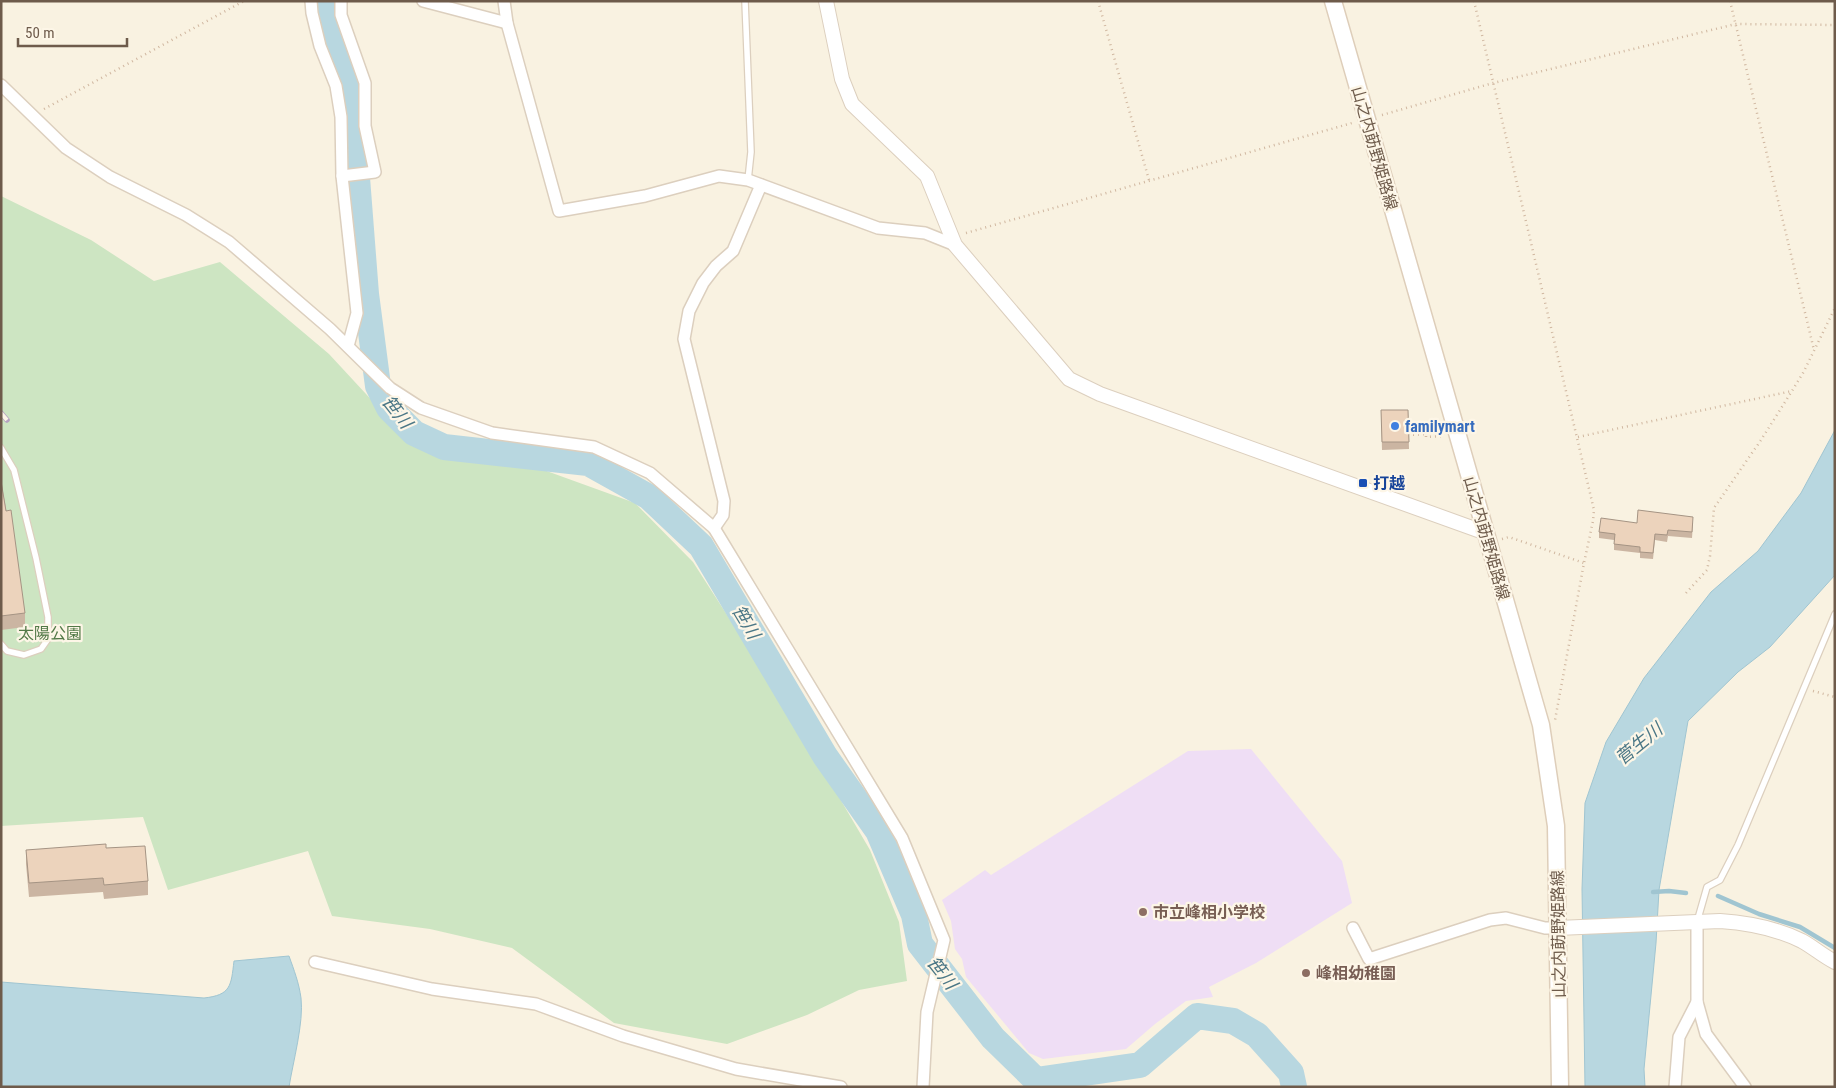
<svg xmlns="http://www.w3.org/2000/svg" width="1836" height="1088" font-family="'Roboto Condensed','Noto Sans JP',sans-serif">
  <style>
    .education { fill: #efdef5 }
    .green { fill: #cde5c2 }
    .water { fill: #b8d7e0; stroke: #a0c5d1 }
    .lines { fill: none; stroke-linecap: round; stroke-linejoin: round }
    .stream { stroke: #a0c5d1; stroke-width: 4.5 }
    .river { stroke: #b8d7e0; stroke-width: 26 }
    .service-casing { stroke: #dccfbe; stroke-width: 8 }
    .minor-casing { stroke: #dccfbe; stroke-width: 14 }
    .tertiary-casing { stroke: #dccfbe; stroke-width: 16 }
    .secondary-casing { stroke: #deceba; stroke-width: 19 }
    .path { stroke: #d0b7a0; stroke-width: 2.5; stroke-dasharray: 1 4; stroke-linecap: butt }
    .service { stroke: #fff; stroke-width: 5.5 }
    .minor { stroke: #fff; stroke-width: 11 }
    .tertiary { stroke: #fff; stroke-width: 14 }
    .secondary { stroke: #fff; stroke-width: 16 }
    .rail-casing { stroke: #b5a2c1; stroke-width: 5.5 }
    .rail { stroke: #fdf6e7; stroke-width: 4; stroke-dasharray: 11; stroke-linecap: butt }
    .wall { fill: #cbb5a2 }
    .building { fill: #ecd3bc; stroke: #a59484 }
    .shop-dot { fill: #3f7fe0; stroke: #fdf6e7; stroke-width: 2 }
    .transit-dot { fill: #1a4fb4; stroke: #fdf6e7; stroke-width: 2 }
    .education-dot { fill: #8d6e63; stroke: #fdf6e7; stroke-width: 2 }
    .labels { text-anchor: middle; stroke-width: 4.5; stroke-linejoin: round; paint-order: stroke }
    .street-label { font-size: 16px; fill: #6e5b4b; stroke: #fdf6e7 }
    .shop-label { font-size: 16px; font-weight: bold; fill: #366cbe; stroke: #fdf6e7; text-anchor: start }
    .transit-label { font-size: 16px; font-weight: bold; fill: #164399; stroke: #fdf6e7; text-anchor: start }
    .park-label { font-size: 16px; fill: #527947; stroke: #fdf6e7 }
    .education-label { font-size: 16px; font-weight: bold; fill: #785e54; stroke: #fdf6e7; text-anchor: start }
    .water-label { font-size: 18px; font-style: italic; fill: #4b7786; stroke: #fdf6e7 }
  </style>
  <rect width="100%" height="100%" fill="#f9f2e1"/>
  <polygon class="education" points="1251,749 1342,861 1352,903 1256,963 1209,987 1213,997 1186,1001 1155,1024 1126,1049 1043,1059 1029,1053 966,977 962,959 955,949 951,921 942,900 985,870 991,875 1188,751"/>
  <polygon class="green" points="1,196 91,240 154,281 220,262 329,354 391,421 453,456 530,465 635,503 693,562 788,710 870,850 899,922 907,981 859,990 807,1015 727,1044 614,1023 512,948 430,929 332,916 308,851 168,890 143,817 1,826"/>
  <g class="water">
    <polygon points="1835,430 1835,575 1770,647 1738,672 1688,721 1659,890 1656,943 1644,1069 1645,1087 1585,1087 1582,889 1585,803 1606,742 1644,678 1711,592 1758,551 1801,493"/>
    <path d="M289,956C294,970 299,983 301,998C304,1022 293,1062 289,1087H1V982L204,998C231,995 231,986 234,961Z"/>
  </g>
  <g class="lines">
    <g class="stream">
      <polyline points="1653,892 1669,891 1686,893"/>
      <polyline points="1718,896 1759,914 1800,927 1835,948"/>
    </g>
    <polyline class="river" points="326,1 328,36 351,100 366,294 378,386 389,408 414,433 444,447 588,463 649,497 701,546 825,756 878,831 914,915 920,944 993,1038 1036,1080 1140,1065 1197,1016 1233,1021 1257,1035 1291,1073 1294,1087"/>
    <g class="service-casing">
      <g id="service">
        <polyline points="745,1 751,152 748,180"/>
        <polyline points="1,448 14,470 36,558 48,617 48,639 41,649 24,655 7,651 1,644"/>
        <polyline points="1697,922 1707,887 1720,880 1738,845 1835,614"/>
      </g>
    </g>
    <g class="minor-casing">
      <g id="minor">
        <polyline points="311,1 312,13 320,46 336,86 341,117 342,176 357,313 348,346"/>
        <polyline points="341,1 341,15 365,83 365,126 375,172 342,176"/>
        <polyline points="423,1 507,23"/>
        <polyline points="504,1 507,23 559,211 645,196 719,176 748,180 878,228 925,233 955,245"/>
        <polyline points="1,85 66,148 110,177 186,215 229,242 330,329 390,388 421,408 492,433 594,447 650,473 714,528 902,838 944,940 927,1012 923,1087"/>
        <polyline points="714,528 723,515 724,501 684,339 689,311 703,283 716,266 733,251 761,185"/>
        <polyline points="1353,928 1369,959 1490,920 1506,918 1545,928 1558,928"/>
        <polyline points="315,962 432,989 536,1004 623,1036 736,1069 841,1087"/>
        <polyline points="1697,1002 1706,1034 1745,1087"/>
        <polyline points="1675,1087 1679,1037 1697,1002 1697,922"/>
      </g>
    </g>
    <g class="tertiary-casing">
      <g id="tertiary">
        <polyline points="826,1 842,79 852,104 927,176 955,245 1069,379 1100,394 1486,533"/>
        <path d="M1558,928L1720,921C1749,923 1776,928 1802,941C1813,947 1823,956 1835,962"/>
      </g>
    </g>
    <g class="secondary-casing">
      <polyline id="secondary" points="1333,1 1541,725 1556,826 1560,1087"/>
    </g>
    <g class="path">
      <polyline points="1098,1 1149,180"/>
      <polyline points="1474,1 1594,510 1593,521 1584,563 1555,720"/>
      <polyline points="1730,1 1814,350"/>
      <polyline points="44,109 244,1"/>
      <polyline points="1382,115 1493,83 1736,24 1835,25"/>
      <polyline points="966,233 1352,123"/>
      <polyline points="1408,435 1426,434 1426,437 1443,436"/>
      <polyline points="1578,437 1792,391"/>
      <polyline points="1502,539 1509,537 1584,563"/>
      <polyline points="1686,593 1707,570 1710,556 1714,508 1761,440 1792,391 1803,373 1835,308"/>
      <polyline points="1813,691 1835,697"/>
    </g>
    <use href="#service" class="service"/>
    <use href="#minor" class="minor"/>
    <use href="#tertiary" class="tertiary"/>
    <use href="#secondary" class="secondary"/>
    <g class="rail-casing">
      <polyline id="rail" points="1,413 7,420"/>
    </g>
    <use href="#rail" class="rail"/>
  </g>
  <g class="wall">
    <polygon points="1381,410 1408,410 1409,449 1382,450"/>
    <polygon points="1,481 25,613 25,627 1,630"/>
    <polygon points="1693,523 1692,538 1668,536 1667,542 1655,540 1653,559 1640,558 1640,553 1614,550 1614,540 1599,538 1599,532"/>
    <polygon points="106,848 148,881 148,895 104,899 103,892 29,897 26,864 26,850"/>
  </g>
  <g class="building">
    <polygon points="1381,410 1408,410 1409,442 1382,442"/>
    <polygon points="1,481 6,511 11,510 25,613 1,616"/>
    <polygon points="1638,510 1693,517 1692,532 1668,530 1667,535 1655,534 1653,553 1640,552 1640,547 1614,544 1615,534 1599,532 1601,518 1637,523"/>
    <polygon points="106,844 106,848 145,846 148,881 104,885 103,878 29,883 26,850"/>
  </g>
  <circle class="shop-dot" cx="1395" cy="426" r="5"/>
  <rect class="transit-dot" x="1358" y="478" width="10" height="10" rx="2.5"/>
  <g class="education-dot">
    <circle cx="1143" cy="912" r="5"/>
    <circle cx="1306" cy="973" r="5"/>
  </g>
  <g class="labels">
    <g class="street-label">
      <text transform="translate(1375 148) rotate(74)" y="6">山之内莇野姫路線</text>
      <text transform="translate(1487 538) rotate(74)" y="6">山之内莇野姫路線</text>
      <text transform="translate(1558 934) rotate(-91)" y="6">山之内莇野姫路線</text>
    </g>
    <g class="shop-label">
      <text x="1405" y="432">familymart</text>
    </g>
    <g class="transit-label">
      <text x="1373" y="489">打越</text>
    </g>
    <g class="park-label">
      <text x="50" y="639">太陽公園</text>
    </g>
    <g class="education-label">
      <text x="1153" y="918">市立峰相小学校</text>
      <text x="1316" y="979">峰相幼稚園</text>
    </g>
    <g class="water-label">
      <text transform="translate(397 412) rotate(52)" y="6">笹川</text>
      <text transform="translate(746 622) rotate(59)" y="6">笹川</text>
      <text transform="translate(1639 744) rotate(-39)" y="6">菅生川</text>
      <text transform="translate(942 973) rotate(52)" y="6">笹川</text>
    </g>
  </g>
  <rect width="1836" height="1088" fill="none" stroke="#6e5b4b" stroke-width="5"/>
  <path d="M18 38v8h109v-8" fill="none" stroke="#6e5b4b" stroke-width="2.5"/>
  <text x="25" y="38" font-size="15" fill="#6e5b4b" stroke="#fdf6e7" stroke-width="4" paint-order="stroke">50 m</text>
</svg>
